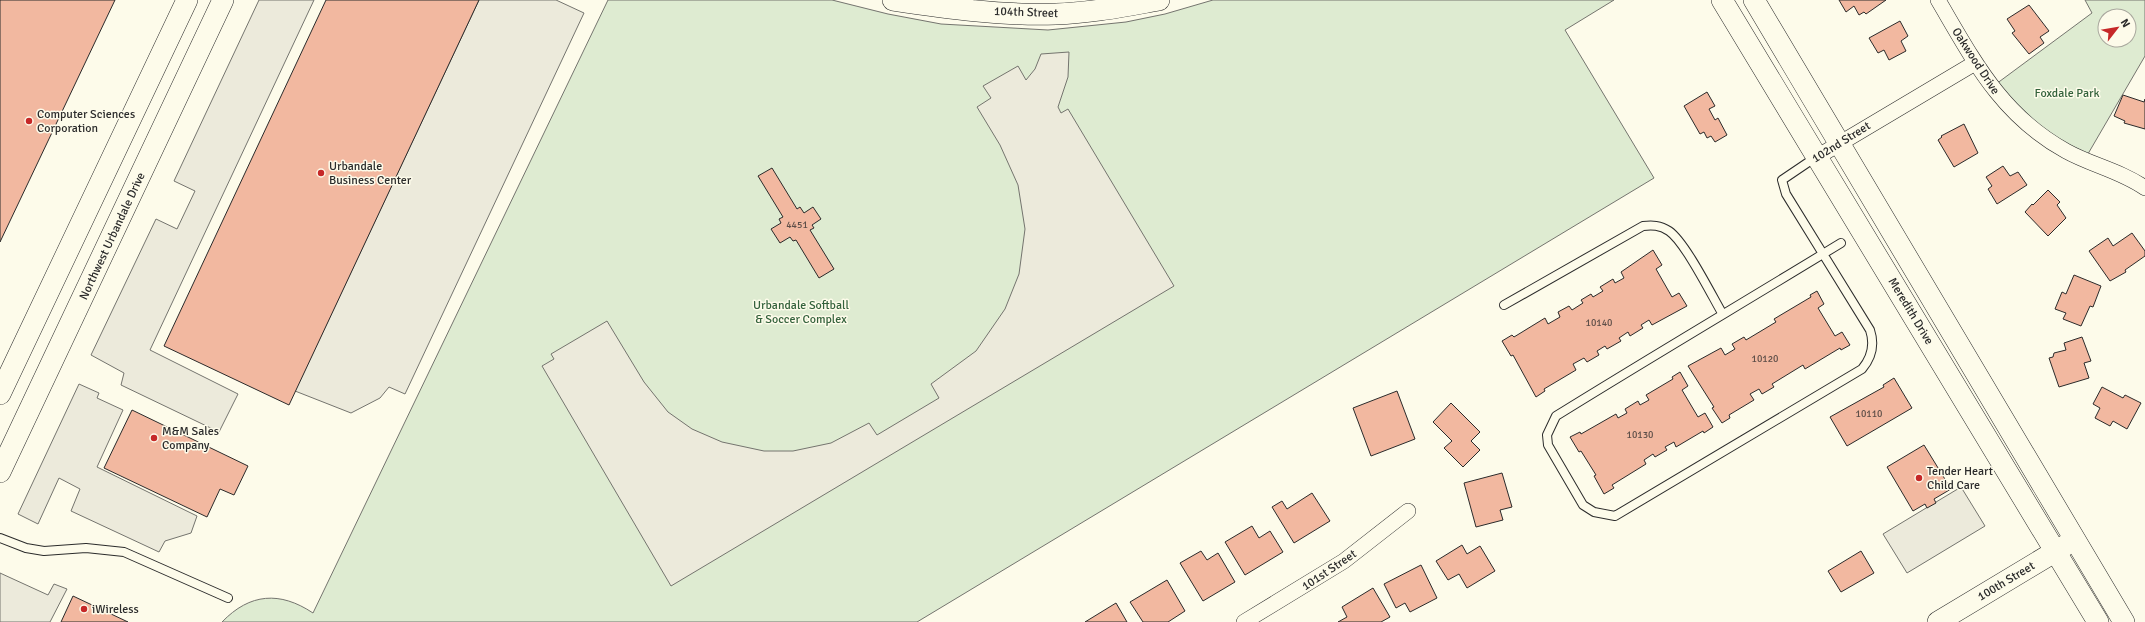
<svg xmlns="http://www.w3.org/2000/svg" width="2145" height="622" font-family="Signika,sans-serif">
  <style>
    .green { fill: #deebd1; stroke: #74746e; fill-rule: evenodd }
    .parking { fill: #eceadb; stroke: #74746e }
    .building { fill: #f2b8a0; stroke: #2b2b2b }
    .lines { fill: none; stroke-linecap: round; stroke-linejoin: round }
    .lane-casing { stroke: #2b2b2b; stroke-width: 10 }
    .street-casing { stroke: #2b2b2b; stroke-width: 16 }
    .secondary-casing { stroke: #2b2b2b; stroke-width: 22 }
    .lane { stroke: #fdfbea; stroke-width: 8 }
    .street { stroke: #fdfbea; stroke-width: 15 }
    .secondary { stroke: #fdfbea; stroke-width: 21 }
    .poi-dot { fill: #c62828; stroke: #fdfbea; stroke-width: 1.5 }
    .labels { text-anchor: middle; stroke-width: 3; stroke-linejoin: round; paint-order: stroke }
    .number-label { font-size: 10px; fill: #5d4e48 }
    .street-label { font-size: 12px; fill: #2b2b2b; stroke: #fdfbea }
    .park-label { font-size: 12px; fill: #34623c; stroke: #fdfbea }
    .poi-label { font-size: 12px; fill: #2b2b2b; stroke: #fdfbea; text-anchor: start }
  </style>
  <rect width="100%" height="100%" fill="#fdfbea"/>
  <g class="green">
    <path d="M608,0H832L888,14L941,24L1048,30L1126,22L1165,14L1213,0H1614L1565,30L1654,178L917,622H222C250,593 280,591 313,613Z"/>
    <path d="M2085,0H2145V56L2085,159L2067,152L1992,87L2092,13ZM2105,16H2129V40H2105Z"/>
  </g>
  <g class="parking">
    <polygon points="259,0 314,0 150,350 238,394 219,432 121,385 124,373 91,355 156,219 177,229 195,191 174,181"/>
    <polygon points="479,0 556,0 584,13 405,394 389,387 380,398 351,413 295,391"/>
    <polygon points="1069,52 1068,77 1058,107 1061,113 1068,109 1174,286 671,586 542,366 554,359 551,354 607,321 644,382 668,412 692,429 722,442 764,451 793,451 831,443 869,423 877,435 939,398 931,384 976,351 1005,309 1019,274 1025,229 1018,185 1000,145 977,107 991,98 983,86 1018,66 1026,80 1035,69 1041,54"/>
    <polygon points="79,384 99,393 97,398 123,410 97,467 197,516 191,533 165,541 159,552 71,511 80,489 59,478 38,524 18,514"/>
    <polygon points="1961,487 1985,526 1907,573 1883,534"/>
    <polygon points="0,573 48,595 54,584 67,589 50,622 0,622"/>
  </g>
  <g class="building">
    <polygon points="0,0 115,0 0,242"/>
    <polygon points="326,0 479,0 289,405 164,346"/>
    <polygon points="1839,0 1886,0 1866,14 1864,12 1859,15 1854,6 1846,12"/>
    <polygon points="2029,5 2049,31 2040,37 2044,43 2029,54 2012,33 2015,31 2007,19"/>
    <polygon points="1900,21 1908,36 1901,41 1906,51 1889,60 1884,50 1878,53 1869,38"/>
    <polygon points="1707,92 1715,106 1709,109 1715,120 1718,118 1727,135 1715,142 1711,136 1707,138 1704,132 1700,134 1684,106"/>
    <polygon points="2123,95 2144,102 2145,99 2145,129 2124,123 2125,121 2114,116"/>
    <polygon points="1964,124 1978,153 1954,167 1938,140 1942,137 1941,136"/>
    <polygon points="2003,166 2010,176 2018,172 2027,185 1997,204 1988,189 1992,186 1986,177"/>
    <polygon points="772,168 797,209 800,207 804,213 813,207 821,219 812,225 814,228 810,230 834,269 819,278 796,240 793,241 790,237 780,243 771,229 781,223 779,219 783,217 758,176"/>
    <polygon points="2048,190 2060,202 2057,205 2066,218 2048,236 2025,212 2032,204 2033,205"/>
    <polygon points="2132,233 2145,251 2145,256 2125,270 2126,272 2110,281 2089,251 2108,238 2113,246"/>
    <polygon points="1653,250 1662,265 1656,269 1672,297 1679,293 1687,306 1652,325 1649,320 1641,325 1643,328 1630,336 1628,332 1619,338 1621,341 1607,349 1605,346 1597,351 1599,355 1587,362 1584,358 1573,364 1576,370 1544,389 1545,391 1536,397 1513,355 1511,356 1502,341 1512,335 1514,337 1545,318 1548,324 1560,317 1558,312 1569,306 1572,310 1583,303 1581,300 1591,294 1593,297 1603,291 1600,287 1613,279 1615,283 1624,278 1621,272"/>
    <polygon points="2074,275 2101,286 2093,307 2090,306 2081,326 2063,319 2066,313 2055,309 2062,292 2066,294"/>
    <polygon points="1817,291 1824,304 1818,308 1835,336 1842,332 1850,345 1841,350 1840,348 1805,369 1803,365 1772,384 1774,387 1762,394 1759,389 1750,394 1754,400 1729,415 1730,418 1722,423 1712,408 1714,407 1688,366 1721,348 1725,355 1735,349 1732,344 1744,337 1746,340 1776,322 1774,319 1811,297 1810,295"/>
    <polygon points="2082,337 2091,361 2084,363 2089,378 2059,387 2049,358 2053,357 2054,353 2066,350 2064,343"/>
    <polygon points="1680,372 1688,386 1682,390 1698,417 1705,413 1713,427 1704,433 1703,431 1676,447 1674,442 1665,447 1667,450 1655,457 1653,454 1644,460 1646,464 1612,485 1614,488 1604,494 1594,476 1596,475 1581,451 1579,452 1570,437 1580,432 1581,434 1616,414 1618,418 1627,413 1625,409 1638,401 1640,405 1649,400 1646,395 1673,379 1672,377"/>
    <polygon points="1894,378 1912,408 1847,446 1830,417 1884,387 1883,385"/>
    <polygon points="2102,387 2123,398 2125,395 2141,403 2127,429 2113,421 2110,426 2095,418 2100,408 2093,404"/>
    <polygon points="1397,391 1415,439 1371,456 1353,408"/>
    <polygon points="1451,403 1480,432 1471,441 1480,450 1463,467 1444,448 1452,441 1433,422"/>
    <polygon points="132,410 248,466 234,495 220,489 207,517 104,468"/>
    <polygon points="1924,445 1951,489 1934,499 1936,503 1927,508 1925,504 1913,511 1887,467"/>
    <polygon points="1502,473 1512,507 1500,510 1503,520 1476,527 1464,483"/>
    <polygon points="1312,493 1330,521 1294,543 1272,507 1282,501 1287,509"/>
    <polygon points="1252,526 1259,538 1270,531 1283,552 1245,575 1225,542"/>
    <polygon points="1462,545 1467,554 1480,546 1495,571 1467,588 1459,574 1448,580 1436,561"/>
    <polygon points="1201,551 1207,560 1218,553 1235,582 1203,601 1180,563"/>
    <polygon points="1861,551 1874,573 1841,592 1828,571"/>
    <polygon points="1421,565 1437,598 1410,612 1405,603 1396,608 1384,584"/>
    <polygon points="1167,580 1185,611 1168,622 1143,622 1130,602"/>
    <polygon points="1373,588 1390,617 1381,622 1338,622 1347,617 1342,607"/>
    <polygon points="73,596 128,622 61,622"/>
    <polygon points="1116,603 1127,622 1085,622"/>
  </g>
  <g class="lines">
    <g class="lane-casing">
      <g id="lane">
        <path d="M1816,157L1782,180L1786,194L1870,330C1875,345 1872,357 1862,369L1615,516L1594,512L1583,505L1548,445L1547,435L1556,416C1651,357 1746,301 1841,243"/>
        <path d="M1504,305L1643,226C1652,225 1660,225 1669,231C1685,242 1711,294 1722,313"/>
        <polyline points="0,538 26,548 44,551 86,548 124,552 228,598"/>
      </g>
    </g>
    <g class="street-casing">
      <g id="street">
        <path d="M1938,0C1974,61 2001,115 2066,151C2091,165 2121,171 2145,188"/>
        <polyline points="1817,157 1975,63"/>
        <polyline points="1244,622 1344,561 1408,511"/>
      </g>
    </g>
    <g class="secondary-casing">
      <g id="secondary">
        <path d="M893,0C947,8 1002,16 1056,14C1091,13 1125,6 1159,0"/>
        <polyline points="1722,0 2098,622"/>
        <polyline points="1754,0 2124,622"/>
        <polyline points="0,394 187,0"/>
        <polyline points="0,472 223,0"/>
        <polyline points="1938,622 2066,545"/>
      </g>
    </g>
    <use href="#lane" class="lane"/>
    <use href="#street" class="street"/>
    <use href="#secondary" class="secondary"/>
  </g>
  <g class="poi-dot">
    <circle cx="29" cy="121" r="4"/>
    <circle cx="321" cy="173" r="4"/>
    <circle cx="154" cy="438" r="4"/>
    <circle cx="1919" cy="478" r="4"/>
    <circle cx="84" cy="609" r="4"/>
  </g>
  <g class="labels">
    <g class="number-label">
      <text x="797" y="228">4451</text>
      <text x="1599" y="326">10140</text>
      <text x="1765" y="362">10120</text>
      <text x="1869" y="417">10110</text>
      <text x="1640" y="438">10130</text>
    </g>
    <g class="street-label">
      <text transform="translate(1026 12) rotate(2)" y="4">104th Street</text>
      <text transform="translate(1976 61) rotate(57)" y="4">Oakwood Drive</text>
      <text transform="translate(1841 142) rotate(-32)" y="4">102nd Street</text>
      <text transform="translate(112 236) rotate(-65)" y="4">Northwest Urbandale Drive</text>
      <text transform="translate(1911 311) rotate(59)" y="4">Meredith Drive</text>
      <text transform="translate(1329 570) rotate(-34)" y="4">101st Street</text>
      <text transform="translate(2006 581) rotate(-31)" y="4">100th Street</text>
    </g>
    <g class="park-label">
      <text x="2067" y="97">Foxdale Park</text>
      <text x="801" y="309">Urbandale Softball<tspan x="801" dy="14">&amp; Soccer Complex</tspan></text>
    </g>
    <g class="poi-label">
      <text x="37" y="118">Computer Sciences<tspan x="37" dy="14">Corporation</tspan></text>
      <text x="329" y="170">Urbandale<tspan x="329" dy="14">Business Center</tspan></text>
      <text x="162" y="435">M&amp;M Sales<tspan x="162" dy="14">Company</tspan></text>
      <text x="1927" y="475">Tender Heart<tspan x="1927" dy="14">Child Care</tspan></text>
      <text x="92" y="613">iWireless</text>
    </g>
  </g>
  <g transform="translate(2117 28) rotate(59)"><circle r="19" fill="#fdfbea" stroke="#a9a89e"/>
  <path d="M0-3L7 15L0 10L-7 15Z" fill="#c62828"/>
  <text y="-6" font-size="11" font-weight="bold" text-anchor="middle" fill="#2b2b2b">N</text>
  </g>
</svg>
